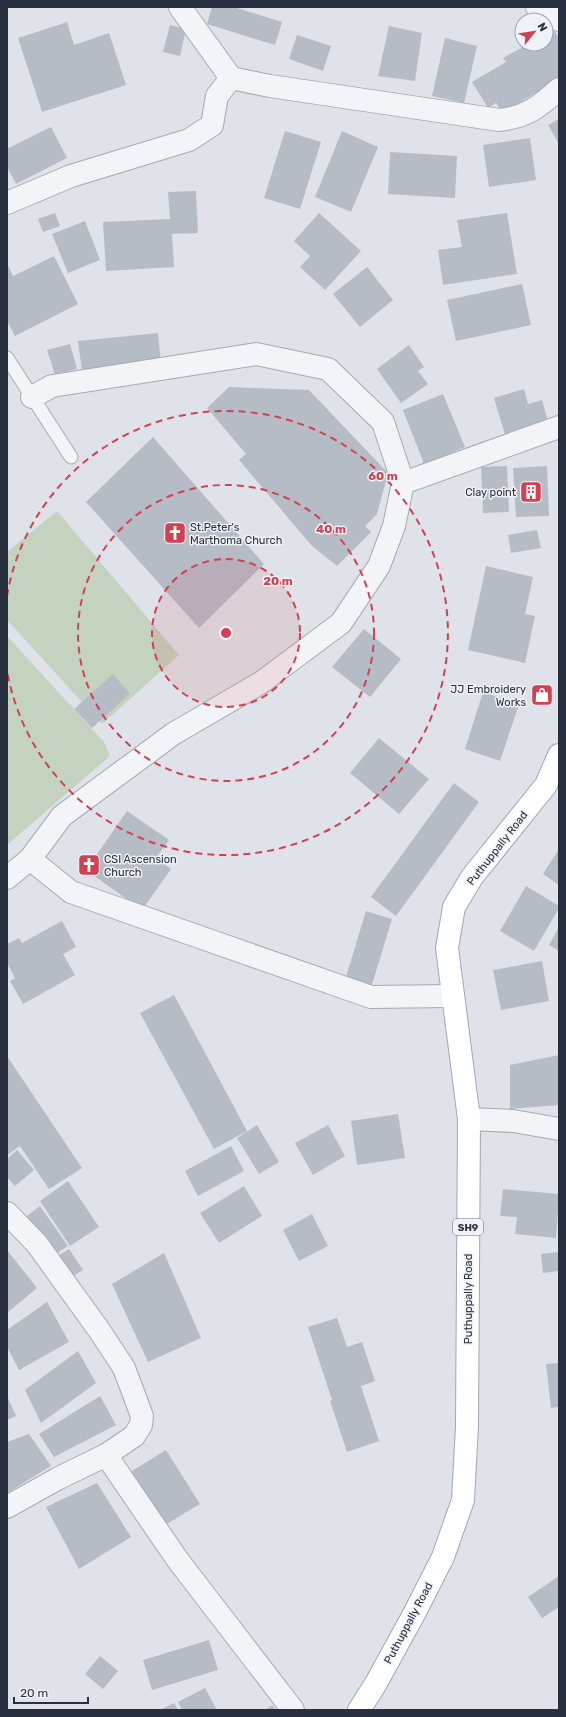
<svg xmlns="http://www.w3.org/2000/svg" width="566" height="1717" font-family="Rubik,sans-serif">
  <style>
    .green { fill: #c4d3c0 }
    .building { fill: #b6bcc6 }
    .lines { fill: none; stroke-linecap: round; stroke-linejoin: round }
    .service-casing { stroke: #a4aab3; stroke-width: 15 }
    .minor-casing { stroke: #a4aab3; stroke-width: 24 }
    .primary-casing { stroke: #9ea7b5; stroke-width: 24 }
    .service { stroke: #f2f4f7; stroke-width: 13 }
    .minor { stroke: #f2f4f7; stroke-width: 22 }
    .primary { stroke: #fff; stroke-width: 22 }
    .ring { fill: none; stroke: #d04253; stroke-width: 2; stroke-dasharray: 7 5 }
    .labels { text-anchor: middle; stroke-width: 3; stroke-linejoin: round; paint-order: stroke }
    .shield { fill: #eff2f6; stroke: #646a77; stroke-width: 1 }
    .shield-label { font-size: 10px; font-weight: bold; fill: #283040 }
    .poi-label { font-size: 11px; fill: #283040; stroke: #eff2f6; text-anchor: end }
    .street-label { font-size: 11px; fill: #283040; stroke: #eff2f6 }
    .centre { fill: #d04253; stroke: #eff2f6; stroke-width: 2 }
    .ring-label { font-size: 12px; text-anchor: middle; font-weight: bold; fill: #d04253; stroke: #eff2f6; stroke-width: 3; stroke-linejoin: round; paint-order: stroke }
  </style>
  <rect width="100%" height="100%" fill="#dfe3e9"/>
  <g class="green">
    <polygon points="57,511 179,655 102,724 7,620 7,552"/>
    <polygon points="7,636 104,742 110,756 7,845"/>
  </g>
  <g class="building">
    <polygon points="212,7 234,7 282,22 275,45 207,24"/>
    <polygon points="67,22 74,45 109,33 126,85 42,112 18,38"/>
    <polygon points="170,25 186,29 180,56 163,52"/>
    <polygon points="389,26 422,33 415,81 378,76"/>
    <polygon points="553,29 559,38 559,79 502,113 496,103 488,108 472,82 506,62 503,58 528,44 546,44 546,33"/>
    <polygon points="297,35 331,46 323,71 289,59"/>
    <polygon points="445,38 477,46 464,103 432,96"/>
    <polygon points="559,119 559,144 548,125"/>
    <polygon points="51,127 67,158 16,184 7,167 7,149"/>
    <polygon points="285,131 321,142 300,209 264,198"/>
    <polygon points="342,131 378,147 351,212 315,197"/>
    <polygon points="530,138 536,180 489,187 483,145"/>
    <polygon points="390,152 457,156 455,198 388,194"/>
    <polygon points="196,191 198,233 172,234 174,267 106,271 103,222 170,219 168,192"/>
    <polygon points="55,213 60,226 43,232 38,219"/>
    <polygon points="319,213 361,251 325,290 300,267 310,256 294,241"/>
    <polygon points="507,213 517,274 443,285 438,250 462,247 457,220"/>
    <polygon points="85,221 100,260 68,273 52,234"/>
    <polygon points="54,256 78,304 15,336 7,321 7,263 13,276"/>
    <polygon points="367,267 393,300 360,327 333,294"/>
    <polygon points="522,284 531,325 456,341 447,300"/>
    <polygon points="158,333 161,363 82,371 78,341"/>
    <polygon points="70,344 77,369 55,375 47,350"/>
    <polygon points="409,345 424,367 418,371 428,384 401,403 377,369"/>
    <polygon points="229,387 309,390 388,473 377,514 365,526 371,532 337,566 312,546 239,460 246,454 207,408"/>
    <polygon points="524,389 528,404 542,400 549,425 506,438 494,398"/>
    <polygon points="443,394 465,447 424,464 403,410"/>
    <polygon points="153,437 264,564 199,628 86,502"/>
    <polygon points="507,466 509,512 483,513 481,467"/>
    <polygon points="547,466 549,516 516,517 513,468"/>
    <polygon points="537,530 541,548 511,553 508,535"/>
    <polygon points="486,566 533,577 525,614 535,616 525,663 468,650"/>
    <polygon points="364,629 401,659 370,697 332,667"/>
    <polygon points="113,674 130,694 92,728 74,709"/>
    <polygon points="483,692 519,704 500,761 465,749"/>
    <polygon points="379,738 429,779 399,814 350,773"/>
    <polygon points="454,783 479,802 396,916 371,897"/>
    <polygon points="127,811 169,840 156,858 171,869 142,910 86,870"/>
    <polygon points="559,849 559,885 543,874"/>
    <polygon points="526,886 559,906 559,908 534,951 500,931"/>
    <polygon points="366,911 392,919 371,988 345,980"/>
    <polygon points="62,921 76,947 63,954 75,975 23,1004 10,981 15,978 7,963 7,944 19,938 22,943"/>
    <polygon points="559,927 559,951 549,945"/>
    <polygon points="542,961 549,1001 501,1010 493,970"/>
    <polygon points="174,995 247,1131 214,1149 140,1013"/>
    <polygon points="559,1055 559,1105 510,1109 510,1065"/>
    <polygon points="7,1056 82,1168 49,1189 20,1146 7,1155"/>
    <polygon points="398,1114 405,1158 357,1165 351,1121"/>
    <polygon points="257,1125 279,1162 259,1174 237,1138"/>
    <polygon points="328,1125 345,1156 313,1175 295,1143"/>
    <polygon points="231,1146 244,1171 198,1196 185,1171"/>
    <polygon points="17,1150 34,1170 15,1186 7,1177 7,1159"/>
    <polygon points="68,1181 99,1227 70,1246 40,1201"/>
    <polygon points="244,1186 262,1216 219,1243 200,1213"/>
    <polygon points="503,1189 559,1194 556,1238 515,1234 517,1217 500,1216"/>
    <polygon points="40,1206 68,1246 50,1258 23,1219"/>
    <polygon points="312,1214 328,1246 299,1261 283,1230"/>
    <polygon points="69,1249 83,1270 67,1280 53,1259"/>
    <polygon points="7,1250 37,1288 7,1313"/>
    <polygon points="559,1252 559,1271 543,1273 541,1254"/>
    <polygon points="164,1253 201,1338 148,1362 112,1284"/>
    <polygon points="47,1302 69,1342 19,1370 7,1347 7,1330"/>
    <polygon points="337,1318 347,1347 362,1342 375,1381 361,1386 379,1441 347,1452 330,1401 332,1400 308,1327"/>
    <polygon points="78,1351 96,1383 41,1423 25,1390"/>
    <polygon points="559,1363 559,1407 551,1408 546,1364"/>
    <polygon points="7,1396 16,1416 7,1420"/>
    <polygon points="100,1396 116,1425 54,1457 39,1434"/>
    <polygon points="29,1434 51,1466 7,1493 7,1442"/>
    <polygon points="166,1450 200,1504 160,1528 127,1474"/>
    <polygon points="97,1483 131,1537 79,1569 46,1507"/>
    <polygon points="559,1576 559,1607 542,1618 528,1597"/>
    <polygon points="209,1640 218,1670 152,1690 143,1660"/>
    <polygon points="100,1656 118,1671 103,1689 85,1674"/>
    <polygon points="205,1688 217,1710 182,1710 178,1702"/>
    <polygon points="174,1703 178,1710 160,1710"/>
    <polygon points="272,1705 276,1710 265,1710"/>
  </g>
  <g class="lines">
    <g class="service-casing">
      <polyline id="service" points="7,358 71,457"/>
    </g>
    <g class="minor-casing">
      <g id="minor">
        <polyline points="180,7 231,78"/>
        <polyline points="537,7 559,20"/>
        <path d="M7,203L71,176L189,140L212,125L217,96L231,78L270,86L499,120C527,117 539,107 559,89"/>
        <polyline points="32,397 52,386 256,354 328,369 383,422 403,483"/>
        <polyline points="30,859 71,892 371,997 453,996"/>
        <polyline points="7,878 30,859 62,816 173,734 262,682 341,623 379,566 394,526 403,483 559,427"/>
        <polyline points="469,1119 513,1121 559,1129"/>
        <polyline points="7,1213 37,1244 99,1330 124,1368 142,1416 141,1425 134,1436 106,1455 57,1479 7,1507"/>
        <polyline points="106,1455 177,1559 293,1710"/>
      </g>
    </g>
    <g class="primary-casing">
      <polyline id="primary" points="359,1710 375,1685 414,1614 443,1557 463,1500 467,1426 469,1119 447,948 454,907 472,877 546,785 559,755"/>
    </g>
    <use href="#service" class="service"/>
    <use href="#minor" class="minor"/>
    <use href="#primary" class="primary"/>
  </g>
  <circle cx="226" cy="633" r="74" fill="#d04253" fill-opacity=".12"/>
  <g class="ring">
    <circle cx="226" cy="633" r="74"/>
    <circle cx="226" cy="633" r="148"/>
    <path d="M7 596A222 222 0 1 1 7 670"/>
  </g>
  <defs>
    <g id="building-square" transform="scale(1.15)"><rect x="-9" y="-9" width="18" height="18" rx="4" fill="#d04253" stroke="#eff2f6"/><path d="M-4-6H4V6H1V3H-1V6H-4ZM-2.5-4.3h1.7v1.8h-1.7ZM.8-4.3h1.7v1.8H.8ZM-2.5-1h1.7V.8h-1.7ZM.8-1h1.7V.8H.8Z" fill="#fff"/></g>
    <g id="church-square" transform="scale(1.15)"><rect x="-9" y="-9" width="18" height="18" rx="4" fill="#d04253" stroke="#eff2f6"/><path d="M-1.2-6h2.4v3.5h3.3v2.4h-3.3V6h-2.4V-.1h-3.3v-2.4h3.3Z" fill="#fff"/></g>
    <g id="shop-square" transform="scale(1.15)"><rect x="-9" y="-9" width="18" height="18" rx="4" fill="#d04253" stroke="#eff2f6"/><path d="M-5-2.5h2.3a2.7 3.5 0 0 1 5.4 0H5L5.5 6h-11ZM-1.5-2.5h3a1.5 2.3 0 0 0-3 0Z" fill="#fff"/></g>
  </defs>
  <g fill-rule="evenodd">
    <use href="#building-square" x="531" y="492"/>
    <use href="#church-square" x="175" y="533"/>
    <use href="#shop-square" x="542" y="695"/>
    <use href="#church-square" x="89" y="865"/>
  </g>
  <g class="labels">
    <rect class="shield" x="453" y="1219" width="30" height="16" rx="3"/>
    <g class="shield-label">
      <text x="468" y="1231">SH9</text>
    </g>
    <g class="poi-label">
      <text x="516" y="496">Clay point</text>
      <text x="190" y="531" text-anchor="start">St.Peter's<tspan x="190" dy="13">Marthoma Church</tspan></text>
      <text x="526" y="693">JJ Embroidery<tspan x="526" dy="13">Works</tspan></text>
      <text x="104" y="863" text-anchor="start">CSI Ascension<tspan x="104" dy="13">Church</tspan></text>
    </g>
    <g class="street-label">
      <text transform="translate(497 848) rotate(-52)" y="4">Puthuppally Road</text>
      <text transform="translate(468 1299) rotate(-90)" y="4">Puthuppally Road</text>
      <text transform="translate(408 1623) rotate(-62)" y="4">Puthuppally Road</text>
    </g>
  </g>
  <circle cx="226" cy="633" r="6" class="centre"/>
  <g class="ring-label">
    <text x="383" y="480">60 m</text>
    <text x="331" y="533">40 m</text>
    <text x="278" y="585">20 m</text>
  </g>
  <rect width="566" height="1717" fill="none" stroke="#283040" stroke-width="16"/>
  <g transform="translate(534 32) rotate(60)"><circle r="19" fill="#eff2f6" stroke="#9fa4ad"/>
  <path d="M0-3L7 15L0 10L-7 15Z" fill="#d04253"/>
  <text y="-6" font-size="11" font-weight="bold" text-anchor="middle" fill="#283040">N</text>
  </g>
  <path d="M14 1697v6h74v-6" fill="none" stroke="#283040" stroke-width="2"/>
  <text x="20" y="1697" font-size="12" fill="#283040" stroke="#eff2f6" stroke-width="3" paint-order="stroke">20 m</text>
</svg>
